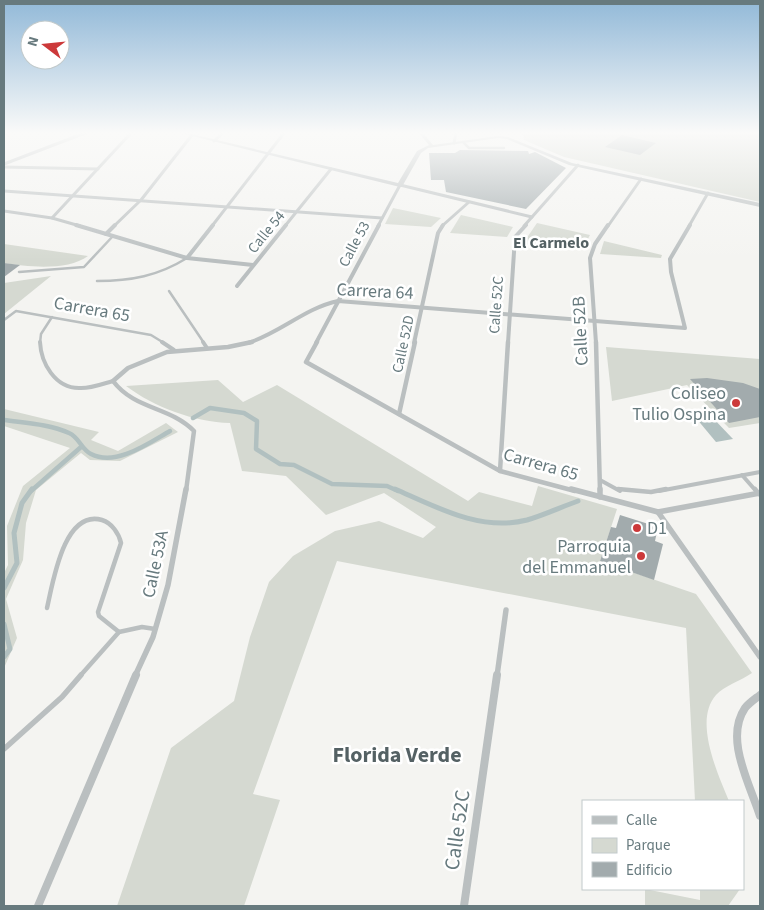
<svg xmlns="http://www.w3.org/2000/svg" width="764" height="910" font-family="'Source Sans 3',sans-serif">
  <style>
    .green { fill: #d5d9d1 }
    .water { fill: #b1c0c0 }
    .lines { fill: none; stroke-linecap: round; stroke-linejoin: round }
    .stream-far1 { stroke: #b1c0c0; stroke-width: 4.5 }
    .stream { stroke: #b1c0c0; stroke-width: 5 }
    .building { fill: #a2abad }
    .service-far3 { stroke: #babfc0; stroke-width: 2.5 }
    .service-far2 { stroke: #babfc0; stroke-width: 4 }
    .service-far1 { stroke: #babfc0; stroke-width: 4.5 }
    .service { stroke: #babfc0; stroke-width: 5.5 }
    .minor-far4 { stroke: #babfc0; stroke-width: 3 }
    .minor-far3 { stroke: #babfc0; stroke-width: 4 }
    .minor-far2 { stroke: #babfc0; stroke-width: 4.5 }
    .minor-far1 { stroke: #babfc0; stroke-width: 5.5 }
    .minor { stroke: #babfc0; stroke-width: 8 }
    .tertiary { fill: #babfc0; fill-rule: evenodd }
    .poi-dot { fill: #cc393a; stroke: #fff; stroke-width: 2 }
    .labels { text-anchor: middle; stroke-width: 5; stroke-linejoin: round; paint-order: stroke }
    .far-street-label { font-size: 15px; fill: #677a7e; stroke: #fff }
    .far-neighbourhood-label { font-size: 16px; font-weight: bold; fill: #546164; stroke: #fff }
    .street-label { font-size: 18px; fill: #677a7e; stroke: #fff }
    .poi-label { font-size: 18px; fill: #677a7e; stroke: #fff; text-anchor: end }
    .near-street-label { font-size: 21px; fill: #677a7e; stroke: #fff }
    .near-neighbourhood-label { font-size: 22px; font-weight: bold; fill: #546164; stroke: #fff }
  </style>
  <rect width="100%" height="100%" fill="#f4f4f1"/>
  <g class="green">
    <polygon points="523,133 760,133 760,202 564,157 524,140"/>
    <polygon points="393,208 441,218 431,227 385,224"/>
    <polygon points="461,215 513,227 507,237 450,233"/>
    <polygon points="537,223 590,235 582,250 522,245"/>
    <polygon points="604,241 662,255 661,258 600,254"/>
    <path d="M4,244L88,256C68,271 28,267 4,263Z"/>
    <polygon points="51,276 4,314 4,283"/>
    <polygon points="606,347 760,359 760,423 729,428 687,385 612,401"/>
    <path d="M218,380L243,402L277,385L468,501L479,492L532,506L538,486L617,509L600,561L696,594L752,673C742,680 724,686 716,695C693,721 718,774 729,801H695L686,628L337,561L253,794L280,800L244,906H117L171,748L234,701L250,637L269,582L293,556L335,531L379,521L423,538L436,527L384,493L326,515L286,476L242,471L230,423C194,422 154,407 126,386Z"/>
    <polygon points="4,409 99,432 91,440 118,451 166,423 178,432 120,461 90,460 81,453 36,490 26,523 23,560 6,599 17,638 4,668 4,573 8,565 7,526 23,486 70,448 4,426"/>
    <polygon points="645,889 700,900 700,889 740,889 728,906 645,906"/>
  </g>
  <polygon class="water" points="711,416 733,439 716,442 696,418"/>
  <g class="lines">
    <g class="stream-far1">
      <polyline points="193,418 210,408 244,413 257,421 256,449 280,464 294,465 332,484 387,486 398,491"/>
      <path d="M4,420C25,423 49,424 69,433C79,437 81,449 91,454C116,467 149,443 170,431"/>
      <polyline points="31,491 81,447"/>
    </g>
    <g class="stream">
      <path d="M395,489C436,507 481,532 527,520C544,515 561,507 578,501"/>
      <polyline points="4,588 17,563 14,533 22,503 32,489"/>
      <polyline points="4,624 10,649 4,657"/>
    </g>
  </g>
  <g class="building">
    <polygon points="622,135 656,143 640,155 605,147"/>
    <polygon points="460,150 528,151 529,154 535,152 566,168 526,209 446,192 444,180 431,180 429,153 455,153"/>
    <polygon points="4,263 20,265 4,277"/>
    <polygon points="707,378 743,383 760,389 760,417 729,423 690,379"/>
    <polygon points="620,515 658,527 655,541 663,544 654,580 600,561 611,527 616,528"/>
  </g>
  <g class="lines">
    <g class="service-far3">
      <polyline points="463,142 469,148 504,148"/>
      <polyline points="19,272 84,267 113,236"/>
      <path d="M97,281C131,281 158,276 187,258"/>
      <polyline points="169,291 204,343"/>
      <polyline points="4,320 16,311 151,335 164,343"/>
      <polyline points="40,343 41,334 52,317"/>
    </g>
    <g class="service-far2">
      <path d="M40,342C41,363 55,388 79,388C90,389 102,384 113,381"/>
      <polyline points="162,342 174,350"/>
      <polyline points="203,342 207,348"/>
      <polyline points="742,475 756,491"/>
      <polyline points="600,480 620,491"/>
      <polyline points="659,491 760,472"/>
    </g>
    <g class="service-far1">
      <polyline points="618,489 651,492 666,489"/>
      <polyline points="755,489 759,494"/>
      <path d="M47,608C53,582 64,509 102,520C112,523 119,534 121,543L98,612L99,616L119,632"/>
      <polyline points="80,676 119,632 142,627 155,629"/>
    </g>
    <polyline class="service" points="4,749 62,697 81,675"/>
    <g class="minor-far4">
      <polyline points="214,141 223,133"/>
      <polyline points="454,143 456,133"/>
      <polyline points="4,164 85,133"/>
      <polyline points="4,167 98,169"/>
      <polyline points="4,191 382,218"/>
      <polyline points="4,211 52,218 80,226"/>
      <polyline points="52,218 131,133"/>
      <polyline points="114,226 141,200 192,135"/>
      <polyline points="212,226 284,133"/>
      <polyline points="285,226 331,169"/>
      <polyline points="378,226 400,185 532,217"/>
      <polyline points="442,226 469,202"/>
      <polyline points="524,226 578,165"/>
      <polyline points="608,226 641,179"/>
      <polyline points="689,226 708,193"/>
    </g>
    <g class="minor-far3">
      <polyline points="76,225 187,258 253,265"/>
      <polyline points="106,234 115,225"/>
      <polyline points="187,258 213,225"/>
      <polyline points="237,286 286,225"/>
      <path d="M248,343C280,333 305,308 338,301L685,328L671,272L670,259L690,225"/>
      <polyline points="316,343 379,225"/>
      <polyline points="414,343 438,233 443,225"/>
      <polyline points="508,343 515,237 526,225"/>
      <polyline points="596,343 590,258 595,244 608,225"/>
    </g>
    <g class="minor-far2">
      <polyline points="317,342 306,362 500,471 575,491"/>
      <polyline points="596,342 600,491"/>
      <polyline points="399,414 415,342"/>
      <polyline points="500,471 508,342"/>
      <path d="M186,491L194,431C169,406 135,410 113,381L128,368L167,352L228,347L252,342"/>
    </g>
    <g class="minor-far1">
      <polyline points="571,489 658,512 760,493"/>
      <polyline points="600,489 600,497"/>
      <polyline points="658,512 760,657"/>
      <polyline points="135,676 153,637 168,585 186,489"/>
      <polyline points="497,676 506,610"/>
    </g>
    <g class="minor">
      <path d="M760,695C755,699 749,703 745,708C724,739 750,784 760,816"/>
      <polyline points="38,906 136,675"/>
      <polyline points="464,906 497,675"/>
    </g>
    <polygon class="tertiary" points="180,133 187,133 398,183 417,151 429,145 419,133 423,133 433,145 498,136 508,137 572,163 760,203 760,207 569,165 507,139 498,138 428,148 421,153 403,185 400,187"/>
  </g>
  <linearGradient id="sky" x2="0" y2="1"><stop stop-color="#92b9d8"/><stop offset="0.51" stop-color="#fafaf9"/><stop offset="1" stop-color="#fafaf9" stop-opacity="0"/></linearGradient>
  <rect width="764" height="260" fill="url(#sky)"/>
  <g class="poi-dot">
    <circle cx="736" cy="403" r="5"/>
    <circle cx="637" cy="528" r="5"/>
    <circle cx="641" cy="556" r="5"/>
  </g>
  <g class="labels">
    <g class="far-street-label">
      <text transform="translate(266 232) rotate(-51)" y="5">Calle 54</text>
      <text transform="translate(354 244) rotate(-62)" y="5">Calle 53</text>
      <text transform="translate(496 305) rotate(-86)" y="5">Calle 52C</text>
      <text transform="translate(403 344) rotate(-78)" y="5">Calle 52D</text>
    </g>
    <g class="far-neighbourhood-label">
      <text x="551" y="248">El Carmelo</text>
    </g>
    <g class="street-label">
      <text transform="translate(375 291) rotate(3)" y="6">Carrera 64</text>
      <text transform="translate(92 309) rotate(10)" y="6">Carrera 65</text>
      <text transform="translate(580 331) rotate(-93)" y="6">Calle 52B</text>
      <text transform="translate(541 464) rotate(16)" y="6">Carrera 65</text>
      <text transform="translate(155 564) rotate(-78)" y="6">Calle 53A</text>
    </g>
    <g class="poi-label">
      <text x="726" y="399">Coliseo<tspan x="726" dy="21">Tulio Ospina</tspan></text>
      <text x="647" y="534" text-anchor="start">D1</text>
      <text x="631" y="552">Parroquia<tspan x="631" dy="21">del Emmanuel</tspan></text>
    </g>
    <g class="near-street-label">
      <text transform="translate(457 830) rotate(-82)" y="7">Calle 52C</text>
    </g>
    <g class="near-neighbourhood-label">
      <text x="397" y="762">Florida Verde</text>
    </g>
  </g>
  <rect width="764" height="910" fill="none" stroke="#677a7e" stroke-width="10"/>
  <rect x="582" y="800" width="162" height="90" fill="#ffffff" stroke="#c2cacb"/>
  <rect x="592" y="816" width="25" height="8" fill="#babfc0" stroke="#c2cacb"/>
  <text x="626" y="825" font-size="15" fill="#677a7e">Calle</text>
  <rect x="592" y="838" width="25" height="15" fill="#d5d9d1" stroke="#c2cacb"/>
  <text x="626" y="850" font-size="15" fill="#677a7e">Parque</text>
  <rect x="592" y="862" width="25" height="15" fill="#a2abad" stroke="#c2cacb"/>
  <text x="626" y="875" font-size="15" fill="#677a7e">Edificio</text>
  <g transform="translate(45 45) rotate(286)"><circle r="24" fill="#ffffff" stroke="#c2cacb"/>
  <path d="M0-4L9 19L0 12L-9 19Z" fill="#cc393a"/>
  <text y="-8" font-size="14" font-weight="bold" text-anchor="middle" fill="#677a7e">N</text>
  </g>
</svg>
